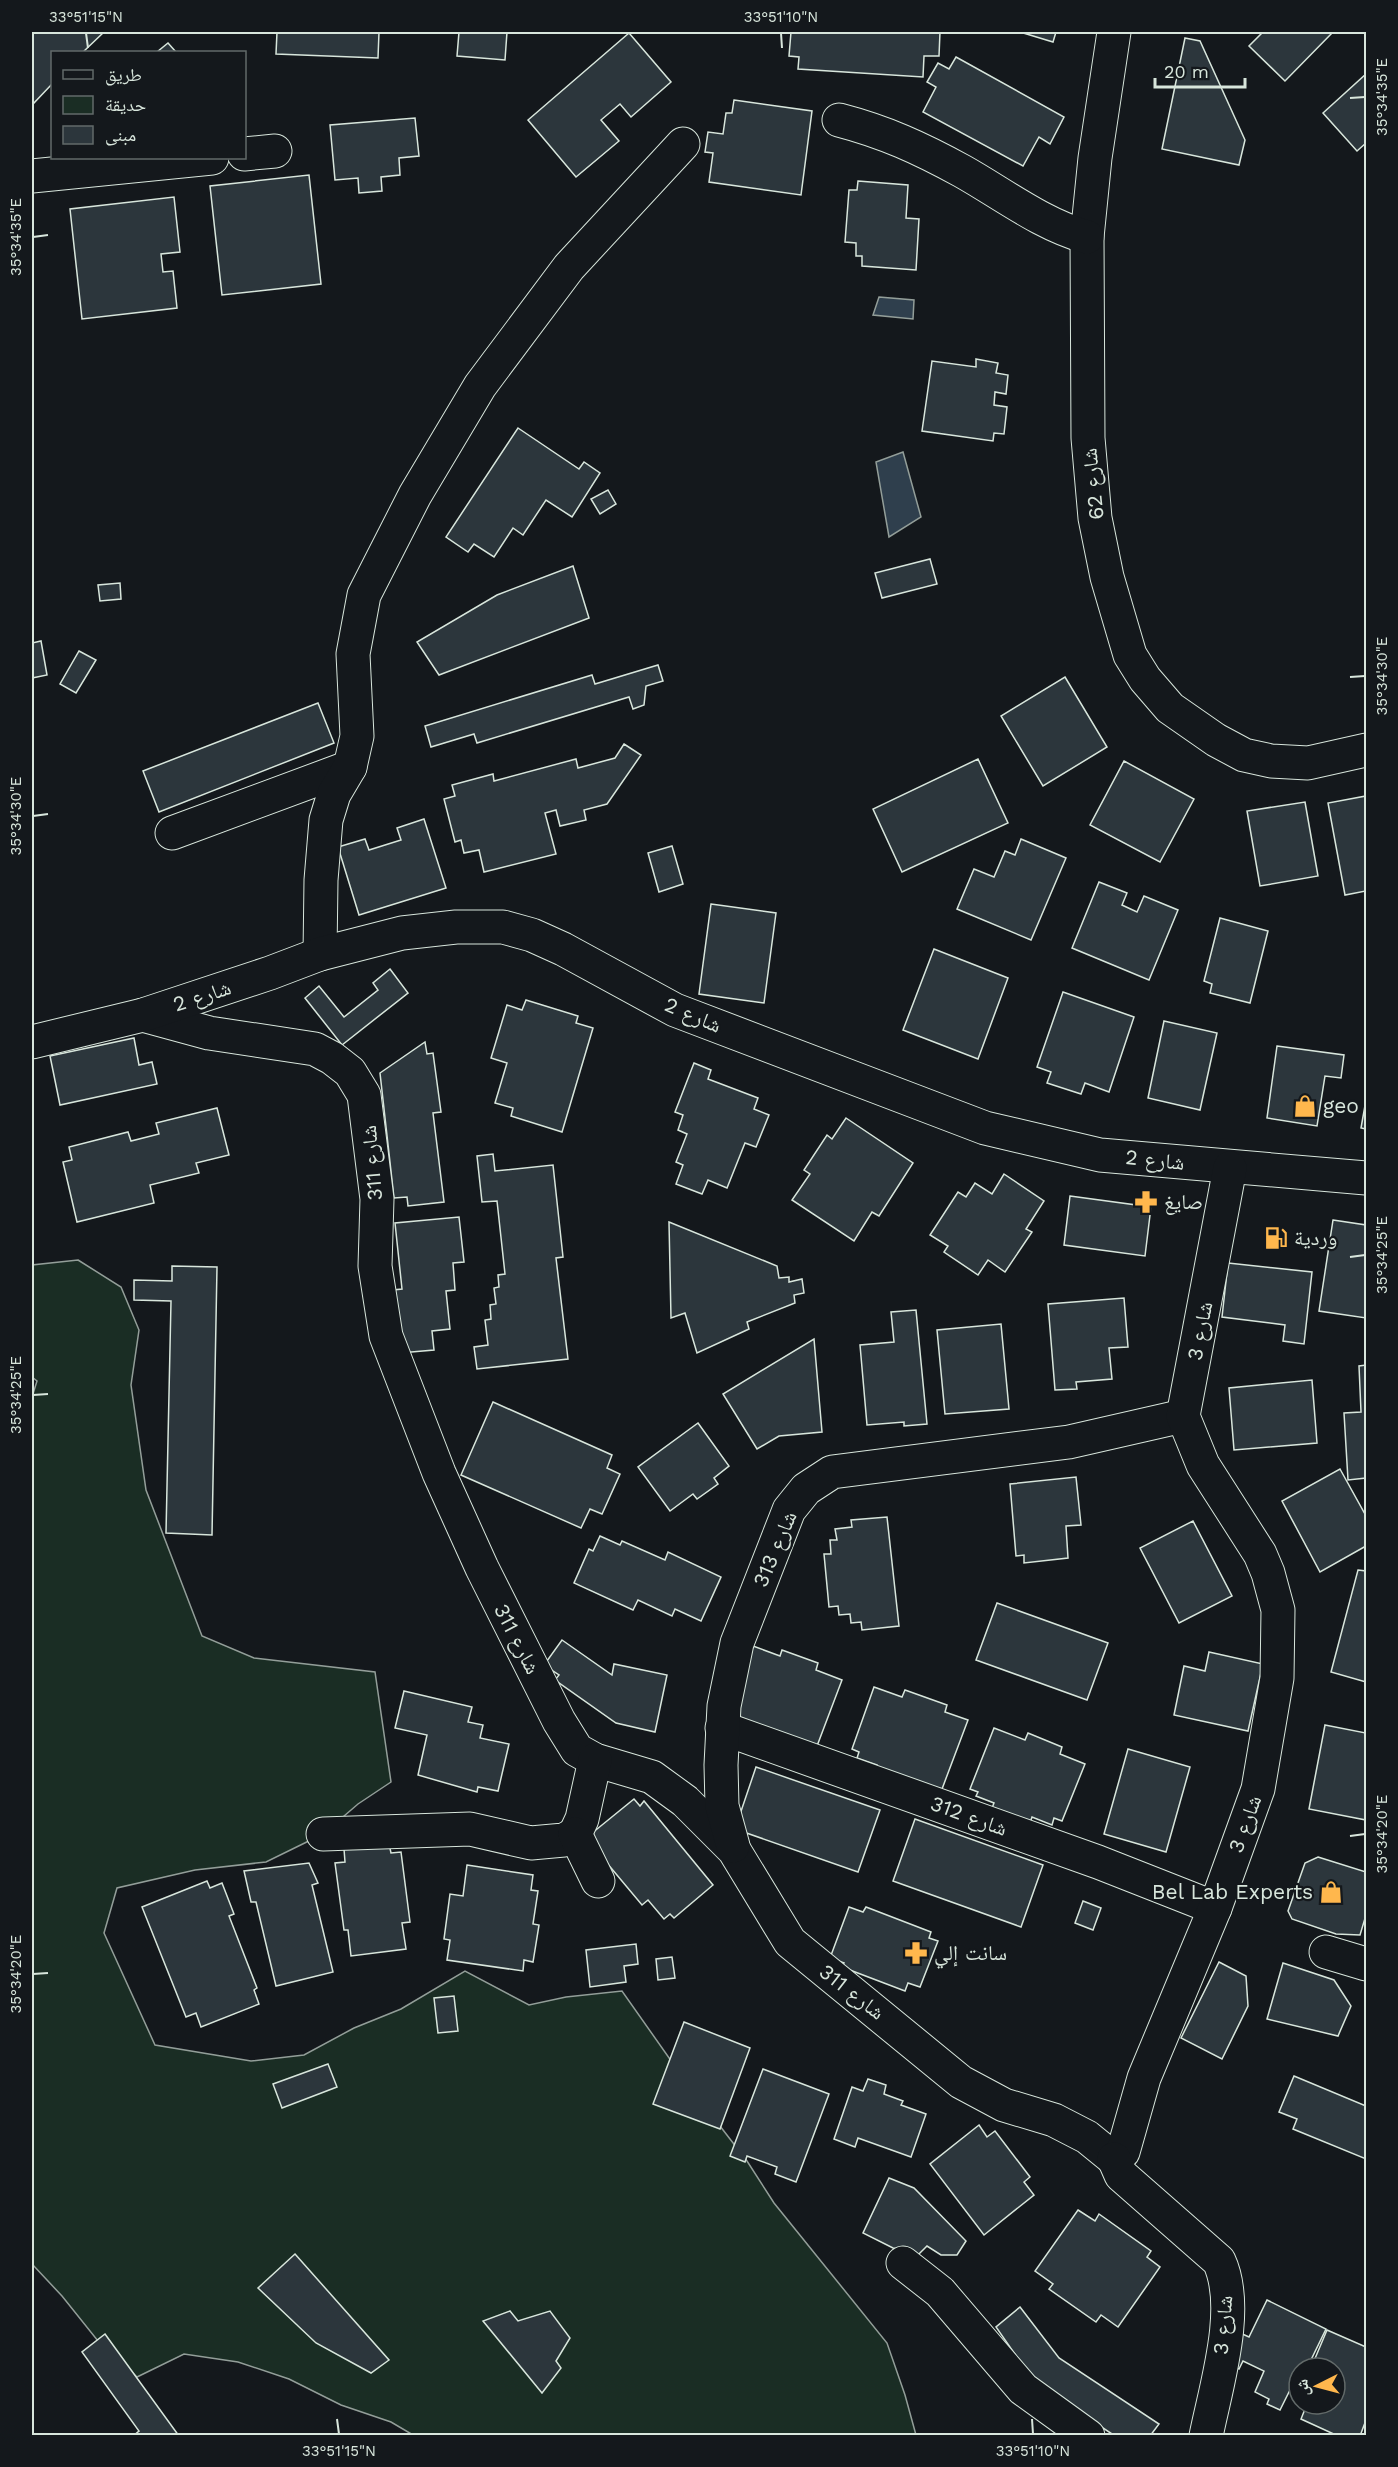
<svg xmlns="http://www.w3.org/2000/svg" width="1398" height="2467" font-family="'Work Sans','Noto Naskh Arabic',sans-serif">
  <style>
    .green { fill: #1a2d24; stroke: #939e99; stroke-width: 1.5 }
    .water { fill: #2f3f4d; stroke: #939e99; stroke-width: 1.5 }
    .building { fill: #2c363c; stroke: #d8e6dc; stroke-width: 1.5 }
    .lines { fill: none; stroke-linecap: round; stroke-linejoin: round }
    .minor-casing { stroke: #d8e6dc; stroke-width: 35 }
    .minor { stroke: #14181c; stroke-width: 33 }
    .ticks { fill: none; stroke: #d8e6dc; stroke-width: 2 }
    .labels { text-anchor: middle; stroke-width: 4.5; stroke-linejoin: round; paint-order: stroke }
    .street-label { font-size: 21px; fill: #d8e6dc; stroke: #14181c }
    .poi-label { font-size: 21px; fill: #d8e6dc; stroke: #14181c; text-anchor: start }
    .neatline { fill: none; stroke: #d8e6dc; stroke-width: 2 }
    .ticks-label { font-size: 15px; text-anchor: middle; fill: #d8e6dc }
  </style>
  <rect width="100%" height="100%" fill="#14181c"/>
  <polygon class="green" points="78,1260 121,1287 139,1330 131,1385 146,1490 202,1636 254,1658 375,1672 391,1782 358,1804 323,1834 266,1862 195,1870 117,1888 104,1933 155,2045 251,2061 304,2055 354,2028 401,2009 465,1971 529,2005 566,1997 622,1991 686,2082 747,2161 774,2203 887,2343 905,2395 916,2435 413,2435 391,2422 341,2405 289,2379 238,2362 184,2354 137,2377 98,2341 62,2296 32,2264 32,1397 37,1381 32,1377 32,1265"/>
  <g class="water">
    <polygon points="879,297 914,300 913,319 873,315"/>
    <polygon points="903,452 921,517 889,537 876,462"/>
  </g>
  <g class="building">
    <polygon points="32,32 104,32 83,52 52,52 52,84 32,105"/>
    <polygon points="277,32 379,32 378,58 276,54"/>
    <polygon points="459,32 507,32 505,60 457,56"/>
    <polygon points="791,32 940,32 939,56 924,56 923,77 798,69 799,57 789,56"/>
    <polygon points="1020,32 1056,32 1053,42"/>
    <polygon points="1263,32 1333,32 1285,81 1249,46"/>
    <polygon points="629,33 671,82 631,117 620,104 601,120 619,141 576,177 528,120"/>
    <polygon points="1185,38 1200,41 1245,140 1239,165 1162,149"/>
    <polygon points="168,43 176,52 157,52"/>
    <polygon points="956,57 1064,117 1050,144 1039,137 1023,166 923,112 936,87 927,82 938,63 949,69"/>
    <polygon points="1366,74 1366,143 1357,151 1323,113"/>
    <polygon points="734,100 812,111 801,195 709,182 713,153 705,152 708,132 723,134 726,113 732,113"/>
    <polygon points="415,118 419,156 399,158 400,175 381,177 382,191 359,193 358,178 335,180 330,125"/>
    <polygon points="309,175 321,284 222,295 210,186"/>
    <polygon points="858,181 908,185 906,218 919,219 916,270 862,266 862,256 856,256 856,243 845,242 849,190 857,190"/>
    <polygon points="174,197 180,252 161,254 163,272 173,271 177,308 82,319 70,209"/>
    <polygon points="976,359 998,363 996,373 1008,375 1006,394 995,392 994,405 1007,407 1004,434 994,433 993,441 922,431 932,361 976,367"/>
    <polygon points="518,428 579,469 584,462 600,473 572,517 546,500 523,535 513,528 494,557 474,544 468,552 446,537"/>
    <polygon points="608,490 616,504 600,514 591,499"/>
    <polygon points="930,559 937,584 882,598 875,573"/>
    <polygon points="573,566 589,618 439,675 417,642 497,595"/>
    <polygon points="120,583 121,599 100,601 98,585"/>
    <polygon points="41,641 47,675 32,678 32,643"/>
    <polygon points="79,651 96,660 76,693 60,684"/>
    <polygon points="658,665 663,681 646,686 644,705 633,709 629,697 477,743 474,734 431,747 425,726 592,675 595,684"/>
    <polygon points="1065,677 1107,747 1043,786 1001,716"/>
    <polygon points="318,703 334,743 159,812 143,771"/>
    <polygon points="624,744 641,755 607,804 584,810 586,820 560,826 556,810 545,813 556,854 484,872 479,850 464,853 461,840 455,842 444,799 455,796 452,785 493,774 494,781 576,759 578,768 615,758"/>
    <polygon points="978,759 1008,823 902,872 873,809"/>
    <polygon points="1124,761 1194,799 1160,862 1090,825"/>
    <polygon points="1366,796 1366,891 1345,895 1328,803"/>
    <polygon points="1305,802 1318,876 1260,886 1247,811"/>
    <polygon points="424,819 446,888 359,915 338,847 365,839 369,850 401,840 397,828"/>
    <polygon points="1021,839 1066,858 1031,940 957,909 974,869 994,877 1005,851 1015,855"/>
    <polygon points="672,846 683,884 659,892 648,853"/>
    <polygon points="1099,882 1127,893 1122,905 1137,912 1144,896 1178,910 1149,980 1072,948"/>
    <polygon points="711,904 776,913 764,1003 699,994"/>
    <polygon points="1220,918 1268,931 1250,1003 1210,993 1212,984 1204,981"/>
    <polygon points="934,949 1008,978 978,1059 903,1030"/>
    <polygon points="390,969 408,993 342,1045 305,998 319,986 344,1017 378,990 373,983"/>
    <polygon points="1063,992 1134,1017 1109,1092 1085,1083 1081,1094 1047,1083 1051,1072 1037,1067"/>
    <polygon points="526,1000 578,1016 576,1023 593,1028 562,1132 511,1116 513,1108 495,1103 507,1063 491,1058 507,1005 522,1010"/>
    <polygon points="1164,1021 1217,1033 1200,1110 1148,1098"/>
    <polygon points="134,1038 139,1065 152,1062 157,1084 60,1105 50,1056"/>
    <polygon points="425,1042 427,1054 433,1053 441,1112 433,1113 444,1202 408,1206 407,1197 394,1198 380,1073"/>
    <polygon points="1277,1046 1344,1055 1341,1078 1325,1076 1317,1126 1267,1118"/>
    <polygon points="694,1063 711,1070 708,1079 758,1098 754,1109 769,1115 756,1147 745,1143 727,1188 708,1180 702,1194 676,1184 683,1165 676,1162 687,1134 678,1130 683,1115 675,1112"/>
    <polygon points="1366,1100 1366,1129 1361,1128"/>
    <polygon points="217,1108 229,1155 196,1163 199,1173 150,1185 154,1203 77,1222 63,1162 72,1160 69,1147 128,1132 131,1141 159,1134 156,1123"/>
    <polygon points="846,1118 913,1163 879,1216 872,1212 854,1241 792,1200 810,1174 804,1170 827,1135 832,1139"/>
    <polygon points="493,1154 495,1171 553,1165 563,1257 556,1258 568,1359 477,1369 474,1347 488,1345 485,1320 491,1319 490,1305 496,1304 494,1288 499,1287 498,1275 505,1274 497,1201 482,1202 477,1156"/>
    <polygon points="1004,1174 1044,1201 1026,1229 1032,1232 1005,1272 988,1260 978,1275 944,1252 948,1246 930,1235 958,1192 966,1197 975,1183 992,1194"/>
    <polygon points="1070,1196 1151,1207 1145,1256 1064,1245"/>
    <polygon points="459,1217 464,1262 453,1263 455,1290 446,1291 450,1329 432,1331 434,1350 400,1353 393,1290 402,1289 395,1223"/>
    <polygon points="1333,1220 1366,1225 1366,1318 1319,1311"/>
    <polygon points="669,1222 777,1266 779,1278 789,1277 789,1282 802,1279 804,1293 794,1295 795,1303 747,1322 749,1329 697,1353 685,1313 671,1318"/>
    <polygon points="1228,1263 1312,1272 1304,1344 1283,1341 1285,1325 1222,1317"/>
    <polygon points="172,1266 217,1267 212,1535 166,1533 171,1301 134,1300 134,1280 172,1281"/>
    <polygon points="1124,1298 1128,1347 1109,1348 1112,1379 1076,1382 1077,1389 1055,1390 1048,1304"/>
    <polygon points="916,1310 927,1424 904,1426 904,1422 867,1425 860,1345 894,1342 891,1312"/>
    <polygon points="1001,1324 1009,1409 945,1414 937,1330"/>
    <polygon points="814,1339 822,1432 779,1436 757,1449 723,1394"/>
    <polygon points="1366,1365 1366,1478 1348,1480 1344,1413 1361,1412 1359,1366"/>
    <polygon points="1312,1380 1317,1443 1234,1450 1229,1388"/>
    <polygon points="493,1402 612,1455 607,1468 620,1474 602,1514 590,1509 581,1528 461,1475"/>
    <polygon points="698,1423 729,1466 714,1478 718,1484 697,1499 693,1494 670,1511 638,1467"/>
    <polygon points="1340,1469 1366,1516 1366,1546 1320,1572 1282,1501"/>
    <polygon points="1076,1477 1081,1525 1066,1526 1068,1558 1024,1563 1024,1555 1016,1556 1010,1484"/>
    <polygon points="887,1517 899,1626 862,1630 861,1622 851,1623 850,1614 839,1615 838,1606 829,1607 824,1554 831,1554 830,1540 837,1540 835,1529 852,1527 851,1520"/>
    <polygon points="1193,1521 1232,1596 1179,1623 1140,1548"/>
    <polygon points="600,1536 620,1545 622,1541 665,1560 668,1552 721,1577 701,1621 675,1609 672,1616 638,1600 633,1610 574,1583 589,1549 593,1551"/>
    <polygon points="1358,1570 1366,1571 1366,1682 1331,1672"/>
    <polygon points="997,1603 1108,1643 1087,1700 976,1660"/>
    <polygon points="562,1640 612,1675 614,1664 667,1675 655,1732 616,1723 555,1680 559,1675 544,1665"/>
    <polygon points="753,1646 780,1656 782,1650 818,1663 816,1670 842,1680 817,1746 736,1718"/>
    <polygon points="1209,1652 1263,1664 1248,1731 1174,1715 1184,1666 1205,1671"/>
    <polygon points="874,1687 902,1697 905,1690 947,1705 945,1712 968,1720 942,1789 875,1771 877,1765 857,1758 859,1752 852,1749"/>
    <polygon points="404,1691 472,1707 468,1722 483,1725 480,1738 509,1744 498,1791 478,1787 477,1792 418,1775 427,1735 395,1728"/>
    <polygon points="1325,1725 1366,1733 1366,1820 1309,1809"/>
    <polygon points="994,1728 1025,1740 1028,1733 1062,1747 1060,1754 1085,1764 1062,1821 1054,1818 1052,1825 1032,1817 1030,1823 992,1808 994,1803 976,1796 978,1792 970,1789"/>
    <polygon points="1128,1749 1190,1767 1166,1852 1104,1834"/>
    <polygon points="756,1767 880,1810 858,1872 735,1829"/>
    <polygon points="634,1799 640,1806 644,1801 713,1885 674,1918 670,1914 664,1919 648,1900 642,1905 586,1838"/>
    <polygon points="915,1819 1043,1865 1021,1927 893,1881"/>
    <polygon points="389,1844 391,1853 401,1852 410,1922 402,1923 406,1949 351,1956 348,1930 344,1930 335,1863 345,1862 344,1849"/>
    <polygon points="1318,1857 1366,1872 1366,1915 1360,1935 1336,1934 1292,1919 1288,1911 1305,1863"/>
    <polygon points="309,1863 318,1883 312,1885 333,1972 276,1986 256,1902 251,1902 244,1871"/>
    <polygon points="467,1865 533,1875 531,1890 538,1891 533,1924 539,1925 533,1962 524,1960 523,1971 447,1960 450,1940 444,1939 450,1894 463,1896"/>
    <polygon points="207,1881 210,1888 222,1883 234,1914 229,1916 257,1988 254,1990 259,2004 201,2027 196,2013 186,2017 142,1907"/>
    <polygon points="1083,1901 1101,1908 1093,1930 1075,1923"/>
    <polygon points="849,1907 863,1912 866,1907 931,1932 929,1938 938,1941 920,1987 908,1983 905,1991 842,1967 844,1963 830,1958"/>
    <polygon points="636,1944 638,1964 624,1966 626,1982 590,1987 586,1950"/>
    <polygon points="672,1957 675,1978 658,1980 656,1959"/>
    <polygon points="1219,1962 1246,1976 1248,2006 1222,2059 1181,2038"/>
    <polygon points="1283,1963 1334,1980 1351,2006 1338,2036 1267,2019"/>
    <polygon points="454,1996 458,2031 438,2033 434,1998"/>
    <polygon points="684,2022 750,2048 720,2129 653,2104"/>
    <polygon points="328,2064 337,2087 282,2108 273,2084"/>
    <polygon points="763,2069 829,2094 796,2182 775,2174 777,2167 747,2156 745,2162 730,2156"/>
    <polygon points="1294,2076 1366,2106 1366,2159 1293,2129 1297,2119 1279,2112"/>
    <polygon points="868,2079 886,2085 884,2094 903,2101 901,2105 926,2114 911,2157 858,2138 855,2147 834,2139 852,2087 863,2091"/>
    <polygon points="979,2125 987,2137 995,2131 1030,2177 1024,2182 1034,2195 984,2235 930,2164"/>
    <polygon points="889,2178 914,2188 966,2241 957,2255 941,2255 927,2246 918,2255 893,2248 863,2233"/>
    <polygon points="1078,2210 1095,2221 1099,2214 1151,2251 1147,2257 1160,2267 1118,2327 1101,2315 1096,2322 1049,2289 1053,2284 1035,2271"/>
    <polygon points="295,2254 389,2360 371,2373 316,2343 258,2288"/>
    <polygon points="1267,2300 1326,2329 1307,2368 1299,2368 1299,2383 1295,2390 1291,2388 1280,2410 1267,2404 1269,2399 1255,2392 1264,2371 1243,2361 1239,2369 1224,2362 1238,2332 1249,2337"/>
    <polygon points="1020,2307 1059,2358 1159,2424 1150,2436 1115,2436 1035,2383 996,2327"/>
    <polygon points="510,2311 518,2321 550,2311 570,2338 556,2361 561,2368 542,2393 483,2321"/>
    <polygon points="1327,2330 1366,2347 1366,2420 1360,2436 1338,2436 1301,2419 1307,2404 1335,2404 1335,2368 1311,2368"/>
    <polygon points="105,2334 179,2436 133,2436 139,2431 82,2352"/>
  </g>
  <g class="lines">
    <g class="minor-casing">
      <g id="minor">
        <polyline points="1114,32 1095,158 1087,237 1088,438 1095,518 1107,577 1130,655 1145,679 1170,708 1216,740 1244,755 1271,761 1308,763 1366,750"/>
        <path d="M839,120C885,132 920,148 962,171C1003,194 1041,224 1087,237"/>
        <polyline points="244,154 275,151"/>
        <polyline points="32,176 212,158"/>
        <polyline points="172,833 350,767"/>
        <polyline points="320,954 321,880 326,820 334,794 350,767 357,736 353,654 364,595 415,495 480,386 569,267 683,144"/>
        <polyline points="143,1015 209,1033 315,1049 332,1058 350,1072 364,1095 377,1199 375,1266 386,1336 439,1473 482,1568 559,1721 577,1750 595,1760 652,1777 685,1801 734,1850 790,1942 961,2082 1004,2105 1054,2120 1087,2137 1114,2159"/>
        <polyline points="32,1042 143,1015 270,973 320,954 402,933 456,927 503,927 532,935 563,949 675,1010 985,1128 1100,1155 1366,1178"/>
        <polyline points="722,1728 1098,1862 1215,1908"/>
        <polyline points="323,1834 470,1829 531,1843 564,1840 575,1834"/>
        <polyline points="575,1834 582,1819 595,1760"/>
        <polyline points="575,1834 598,1881"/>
        <polyline points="733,1846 722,1806 721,1765 724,1706 737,1643 789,1510 806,1489 832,1472 1069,1442 1183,1416"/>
        <polyline points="1326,1952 1366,1964"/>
        <polyline points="1114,2159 1123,2152 1144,2078 1215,1908 1258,1789 1277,1678 1278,1610 1268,1573 1260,1554 1203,1465 1183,1416 1230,1168"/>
        <path d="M1114,2159L1121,2175L1219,2261C1241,2308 1216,2386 1206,2436"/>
        <polyline points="903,2263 940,2292 1023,2389 1088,2436"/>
      </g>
    </g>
    <use href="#minor" class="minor"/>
  </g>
  <path class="ticks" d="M86,33L88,48M781,33L782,48M1350,98L1365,97M33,237L48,235M1350,677L1365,676M33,816L48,814M1350,1257L1365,1255M33,1395L48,1394M1350,1836L1365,1834M33,1974L48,1973M337,2419L339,2434M1032,2419L1033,2434"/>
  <defs>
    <g id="shop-bare" transform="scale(1.8)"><path d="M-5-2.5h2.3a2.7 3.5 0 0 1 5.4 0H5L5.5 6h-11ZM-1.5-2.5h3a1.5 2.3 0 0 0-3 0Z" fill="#ffb74d" stroke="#14181c" stroke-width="2.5" paint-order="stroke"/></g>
    <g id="pharmacy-bare" transform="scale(1.8)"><path d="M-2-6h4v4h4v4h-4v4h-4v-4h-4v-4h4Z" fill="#ffb74d" stroke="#14181c" stroke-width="2.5" paint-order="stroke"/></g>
    <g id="fuel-bare" transform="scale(1.8)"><path d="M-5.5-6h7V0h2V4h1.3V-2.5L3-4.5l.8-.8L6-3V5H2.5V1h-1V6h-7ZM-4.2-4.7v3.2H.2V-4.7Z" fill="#ffb74d" stroke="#14181c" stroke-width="2.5" paint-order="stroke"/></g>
  </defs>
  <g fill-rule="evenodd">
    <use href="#shop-bare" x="1305" y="1106"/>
    <use href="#pharmacy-bare" x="1146" y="1202"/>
    <use href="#fuel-bare" x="1276" y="1238"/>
    <use href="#shop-bare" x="1331" y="1892"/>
    <use href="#pharmacy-bare" x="916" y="1953"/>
  </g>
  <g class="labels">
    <g class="street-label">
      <text transform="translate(1093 484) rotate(-96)" y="7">شارع 62</text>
      <text transform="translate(202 996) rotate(-18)" y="7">شارع 2</text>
      <text transform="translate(693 1015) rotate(23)" y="7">شارع 2</text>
      <text transform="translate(1155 1160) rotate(6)" y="7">شارع 2</text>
      <text transform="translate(372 1163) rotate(-95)" y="7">شارع 311</text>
      <text transform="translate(1200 1331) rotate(-79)" y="7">شارع 3</text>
      <text transform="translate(775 1549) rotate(-67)" y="7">شارع 313</text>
      <text transform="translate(517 1639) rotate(63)" y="7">شارع 311</text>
      <text transform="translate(969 1816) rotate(20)" y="7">شارع 312</text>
      <text transform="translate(1245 1824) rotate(-70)" y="7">شارع 3</text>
      <text transform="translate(852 1992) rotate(38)" y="7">شارع 311</text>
      <text transform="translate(1223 2325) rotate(-85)" y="7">شارع 3</text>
    </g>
    <g class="poi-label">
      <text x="1323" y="1113">geo</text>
      <text x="1164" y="1209">صايغ</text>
      <text x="1294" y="1245">وردية</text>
      <text x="1313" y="1899" text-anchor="end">Bel Lab Experts</text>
      <text x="934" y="1960">سانت إلي</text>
    </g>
  </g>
  <rect width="1398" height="2467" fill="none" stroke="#14181c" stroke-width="66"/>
  <rect x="51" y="51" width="195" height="108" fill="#14181c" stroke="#626a69" stroke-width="1.5"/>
  <rect x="63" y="70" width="30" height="9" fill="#14181c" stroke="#626a69" stroke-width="1.5"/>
  <text x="105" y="81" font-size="18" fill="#d8e6dc">طريق</text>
  <rect x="63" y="96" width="30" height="18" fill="#1a2d24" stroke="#626a69" stroke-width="1.5"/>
  <text x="105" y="111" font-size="18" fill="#d8e6dc">حديقة</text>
  <rect x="63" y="126" width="30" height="18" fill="#2c363c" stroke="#626a69" stroke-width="1.5"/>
  <text x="105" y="141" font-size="18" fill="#d8e6dc">مبنى</text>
  <g transform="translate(1317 2386) rotate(264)"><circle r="28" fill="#14181c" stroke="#626a69" stroke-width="1.5"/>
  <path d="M0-4.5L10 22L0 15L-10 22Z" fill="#ffb74d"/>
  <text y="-9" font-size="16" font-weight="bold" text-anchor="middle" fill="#d8e6dc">ش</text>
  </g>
  <path d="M1155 78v9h90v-9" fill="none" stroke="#d8e6dc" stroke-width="3"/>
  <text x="1164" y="78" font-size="18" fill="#d8e6dc" stroke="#14181c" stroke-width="4.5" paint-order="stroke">20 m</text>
  <rect x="33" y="33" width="1332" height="2401" class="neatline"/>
  <g class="ticks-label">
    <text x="86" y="22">33°51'15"N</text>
    <text x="781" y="22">33°51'10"N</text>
    <text transform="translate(1382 97) rotate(-90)" y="5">35°34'35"E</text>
    <text transform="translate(16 237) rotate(-90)" y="5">35°34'35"E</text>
    <text transform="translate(1382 676) rotate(-90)" y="5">35°34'30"E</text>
    <text transform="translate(16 816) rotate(-90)" y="5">35°34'30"E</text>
    <text transform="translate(1382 1255) rotate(-90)" y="5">35°34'25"E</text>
    <text transform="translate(16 1395) rotate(-90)" y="5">35°34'25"E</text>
    <text transform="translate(1382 1834) rotate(-90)" y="5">35°34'20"E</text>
    <text transform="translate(16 1974) rotate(-90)" y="5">35°34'20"E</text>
    <text x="339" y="2456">33°51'15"N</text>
    <text x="1033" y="2456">33°51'10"N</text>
  </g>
</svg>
